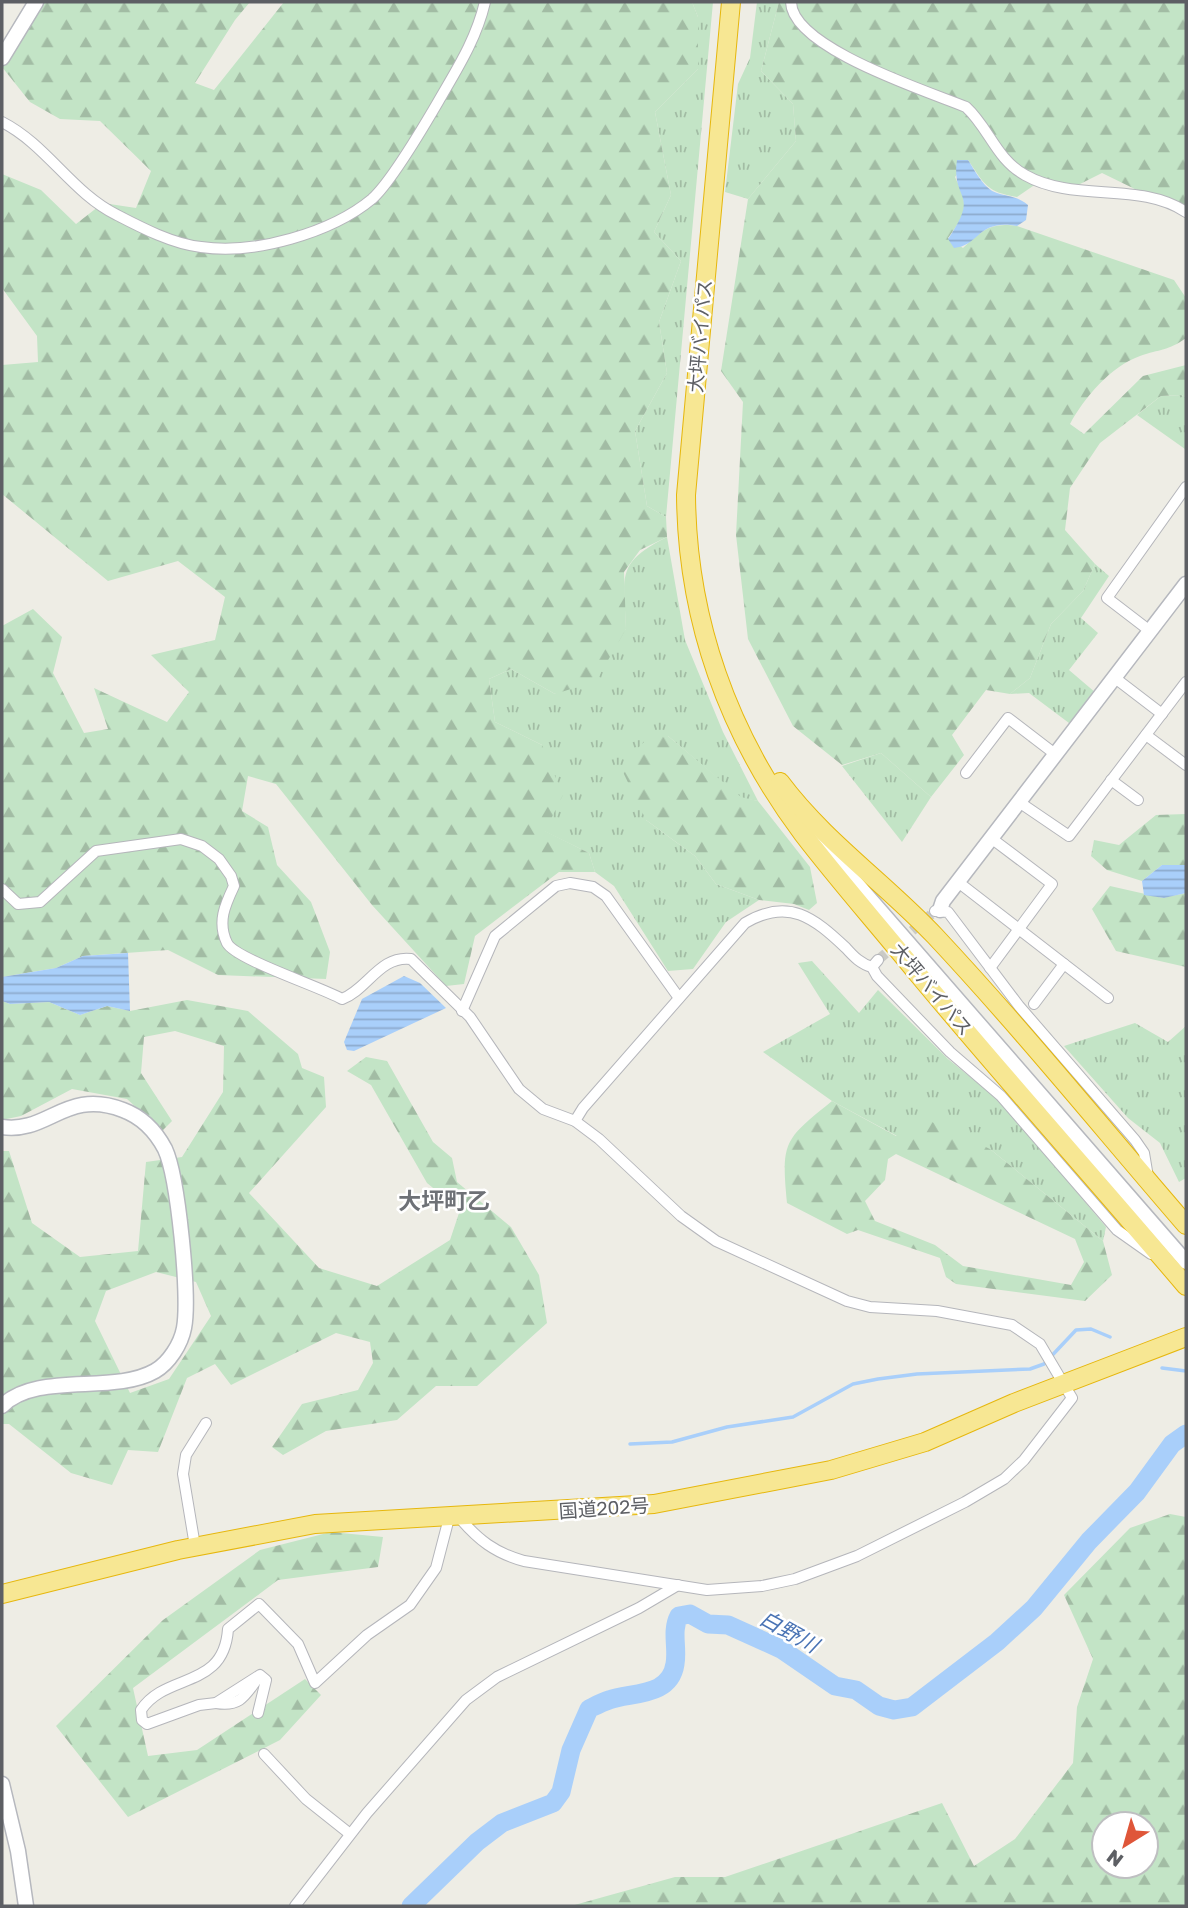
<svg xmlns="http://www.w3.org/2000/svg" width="1188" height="1908" font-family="'Golos Text','Noto Sans JP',sans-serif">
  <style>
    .grass { fill: url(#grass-tufts) }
    .forest { fill: url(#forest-firs); fill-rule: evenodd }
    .water { fill: url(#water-rules) }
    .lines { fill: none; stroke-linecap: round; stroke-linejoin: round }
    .stream { stroke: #a9cffa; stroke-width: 3.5 }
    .river { stroke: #a9cffa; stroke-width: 19 }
    .street-tunnel { stroke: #cacac5; stroke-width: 10; stroke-dasharray: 10 5; stroke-linecap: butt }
    .street-casing { stroke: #b5b6bb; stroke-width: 12 }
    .secondary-casing { stroke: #b6b8be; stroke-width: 17 }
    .highway-casing { stroke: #e6b70d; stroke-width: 20 }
    .street { stroke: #fff; stroke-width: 10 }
    .secondary { stroke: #fff; stroke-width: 14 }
    .highway { stroke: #f7e793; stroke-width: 18 }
    .labels { text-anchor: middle; stroke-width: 5; stroke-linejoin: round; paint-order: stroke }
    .street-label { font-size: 19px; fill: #5d5f64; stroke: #fff }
    .water-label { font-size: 21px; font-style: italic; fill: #4973b4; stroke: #fff }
    .quarter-label { font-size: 23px; font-weight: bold; fill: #6e7176; stroke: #fff }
  </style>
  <defs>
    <pattern id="grass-tufts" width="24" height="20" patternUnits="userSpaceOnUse" patternTransform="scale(1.75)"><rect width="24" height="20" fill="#c3e4c6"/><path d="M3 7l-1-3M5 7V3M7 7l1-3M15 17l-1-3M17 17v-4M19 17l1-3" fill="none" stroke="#a2bca4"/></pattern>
    <pattern id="forest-firs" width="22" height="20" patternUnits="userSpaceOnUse" patternTransform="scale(1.75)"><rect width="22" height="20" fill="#c3e4c6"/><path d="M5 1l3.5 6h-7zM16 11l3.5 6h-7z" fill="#a2bca4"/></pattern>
    <pattern id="water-rules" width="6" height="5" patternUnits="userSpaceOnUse" patternTransform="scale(1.75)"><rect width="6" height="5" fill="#a9cffa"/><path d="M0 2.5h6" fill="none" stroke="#8dabce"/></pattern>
  </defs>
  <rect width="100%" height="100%" fill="#eeede5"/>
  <g class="grass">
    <polygon points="692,2 713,2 666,517 647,506 635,431 667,373 659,322 681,261 654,232 671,195 655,112 698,69 698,17"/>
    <polygon points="757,2 779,2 761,71 793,104 796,141 748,199 725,192 738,84 750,58"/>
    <polygon points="1182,395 1186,398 1185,449 1137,415 1161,396"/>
    <path d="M667,537L685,640L723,732L758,801L741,798L668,736L646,820L695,856L716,884L759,900L726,922L693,969L668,971L614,886L595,872L589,853L544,831L542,745L495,722L489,679L511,669L555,694L626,629C624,576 615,563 667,537Z"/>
    <polygon points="1095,564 1109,576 1081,618 1098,633 1069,670 1096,693 1069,723 1029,693 1010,694 1030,678 1051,624 1083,591"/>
    <polygon points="881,753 931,797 902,842 842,766"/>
    <polygon points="812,961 859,1013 878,990 948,1059 1001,1102 1106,1227 1103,1241 990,1149 897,1136 832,1101 763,1052 830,1014 798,963"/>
    <polygon points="1135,1023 1168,1042 1186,1026 1186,1178 1179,1182 1160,1143 1128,1118 1064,1046"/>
  </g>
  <g class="forest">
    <polygon points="27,2 250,2 235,20 195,83 214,90 284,2 692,2 698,17 698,69 655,112 671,195 654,232 681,261 659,322 667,373 635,431 647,506 666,517 667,537 640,550 624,572 626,629 596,681 555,694 511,669 489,679 495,722 542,745 563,795 545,831 589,853 595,872 559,872 475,936 464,984 446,986 372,905 276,784 248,776 242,811 268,827 277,865 311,902 330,952 326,979 218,975 168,950 83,956 56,968 2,977 2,626 33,609 62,637 53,673 84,733 108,729 94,688 167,722 189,692 151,655 215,640 225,597 178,561 108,581 2,494 2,365 38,362 37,336 2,288 2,174 41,190 76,224 103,203 136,208 151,171 100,121 60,119 30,102 2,67 2,51"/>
    <path d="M779,2H1186V214L1102,173L1076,186H1033L1017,197C987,192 985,185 968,160L955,177C969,206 967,212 948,238L963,248C982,230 991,222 1017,226L1174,280L1186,298V338C1168,351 1160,349 1140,356C1111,366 1084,398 1070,424L1084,434L1143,376L1186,365V398L1182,395L1161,396L1100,443L1070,488L1065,530L1095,564L1083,591L1051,624L1030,678L1010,694L986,690L952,735L964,755L931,797L881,753L842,765L793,726L748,639L736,535L743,402L721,371L748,199L796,141L793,104L761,71Z"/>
    <polygon points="668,736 741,797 758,801 810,867 817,903 809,910 794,904 759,900 716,884 695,856 646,820 623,772 636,750 649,737"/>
    <polygon points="1186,814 1186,865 1162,865 1142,881 1107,870 1091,856 1094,840 1119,845 1156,815"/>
    <polygon points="1110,886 1163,898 1186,893 1186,967 1116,951 1092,909"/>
    <path d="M187,1000L248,1011L298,1054L302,1068L324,1077L326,1107L249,1193L319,1268L377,1286L450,1240L460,1210L427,1183L371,1085L347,1071L366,1057L387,1061L433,1142L452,1158L457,1182L511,1227L539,1275L547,1323L477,1386H436L397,1420L326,1431L283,1455L272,1447L302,1404L358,1390L373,1363L370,1342L336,1333L231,1385L215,1364L187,1378L158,1452L128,1450L112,1485L71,1473L9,1424H2V1151H9L32,1223L80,1257L138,1251L146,1162L182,1157L223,1092L224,1046L175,1031L144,1037L141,1073L172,1121L162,1131L127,1099L72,1089L21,1116L2,1120V1001L10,1004L49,1002L80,1015L107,1006L130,1011ZM156,1272L196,1282L211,1316L169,1379L130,1393L95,1321L106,1291Z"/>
    <path d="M832,1101L896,1136L926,1119L990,1149L1103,1241L1112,1275L1085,1301L956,1284L946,1277L940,1258L858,1230L847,1234L787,1203C781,1141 784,1140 832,1101ZM896,1154L1075,1239L1084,1262L1071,1285L963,1266L935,1245L875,1221L865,1201L885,1180L888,1159Z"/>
    <path d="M1170,1514L1186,1517V1906H571L675,1877H725L942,1803L974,1866L1015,1839L1073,1763L1077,1707L1093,1659L1064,1595L1130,1528ZM1104,1824H1146V1866H1104Z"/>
    <polygon points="331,1532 383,1537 378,1567 278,1580 133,1688 148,1756 197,1750 305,1679 321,1695 280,1740 128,1817 56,1726 163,1620 260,1550"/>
  </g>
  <g class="water">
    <path d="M957,160H968C976,172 984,189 997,193C1010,197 1017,196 1028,205L1026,220L1017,226C977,219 980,246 954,248L948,239C981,191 951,202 957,160Z"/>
    <polygon points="1162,865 1186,865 1186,893 1164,898 1144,895 1142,881"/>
    <polygon points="128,953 130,1011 107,1006 80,1015 49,1002 10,1004 2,1001 2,977 56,968 83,956"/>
    <polygon points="404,976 420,983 446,1008 354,1051 347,1050 344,1042 362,999"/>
  </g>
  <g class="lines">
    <g class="stream">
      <polyline points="1162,1368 1186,1371"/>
      <polyline points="630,1444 672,1442 727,1427 793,1417 853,1384 878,1379 917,1374 1030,1369 1044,1364 1076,1330 1091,1329 1110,1337"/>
    </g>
    <path class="river" d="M411,1906L477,1842L502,1823L553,1803L561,1792L571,1750L589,1709C595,1706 602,1702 609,1700C632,1692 670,1697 675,1664C678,1648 671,1631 679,1616L690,1614L708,1624L728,1625L781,1649L835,1686L856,1690L879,1706L894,1710L912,1707L997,1642L1034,1608L1089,1541L1137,1492L1172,1444L1186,1434"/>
    <polyline class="street-tunnel" points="878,960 934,912"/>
    <g class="street-casing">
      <g id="street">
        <path d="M791,2C792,48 927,91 966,107C989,128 996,159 1025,175C1074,203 1140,181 1186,212"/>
        <path d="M2,122C47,145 72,193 117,215C142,228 173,244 201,247C254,255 331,233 372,199C391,182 424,126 438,102C457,69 476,40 485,2"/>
        <polyline points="1150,631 1107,598 1186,487"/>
        <polyline points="1115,678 1162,714"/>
        <polyline points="1146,735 1186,765"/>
        <polyline points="966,773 1008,718 1055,754"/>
        <polyline points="1111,780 1138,800"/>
        <polyline points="1019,802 1069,836 1186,682"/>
        <polyline points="958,882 1108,998"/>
        <path d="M2,889L18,904L40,902L96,851L181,839L202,846L219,859L231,876L234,886C225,905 217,922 227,943C235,959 321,987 342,999C367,990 380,955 411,959L470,1017L519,1089L543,1109L575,1121L599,1139L681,1216L716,1241L847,1301L870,1307L937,1311L1012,1325L1040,1344L1072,1398L1024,1460L1004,1479L965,1502L857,1556L795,1579L762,1586L707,1590L524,1561C495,1553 478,1540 458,1516"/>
        <polyline points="935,911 948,912 1019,1006 1135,1140 1144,1153 1148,1177"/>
        <polyline points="878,960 872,967 877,976 950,1052 1001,1096 1117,1230 1151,1254"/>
        <polyline points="990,968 1052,884 991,838"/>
        <polyline points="1034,1004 1064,964"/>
        <polyline points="462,1011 495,936 556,886 570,883 593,887 606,896 679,998"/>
        <path d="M575,1121L583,1108L745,923C789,897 814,918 846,948C854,957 861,964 872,967"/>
        <polyline points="195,1546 183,1474 186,1455 206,1423"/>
        <path d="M216,1703C240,1707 245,1696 258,1678"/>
        <path d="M258,1713L266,1680L260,1675L216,1703L199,1705L147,1724L142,1720L141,1710C166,1672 224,1690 228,1629L259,1604L298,1644L315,1683L367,1635L410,1605L436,1568L449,1518"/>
        <polyline points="264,1754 306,1799 350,1834"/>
        <polyline points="295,1906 367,1813 466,1700 497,1677 639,1608 678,1585"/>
      </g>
    </g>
    <g class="secondary-casing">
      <g id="secondary">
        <polyline points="2,58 36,2"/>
        <polyline points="816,837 1186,1262"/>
        <polyline points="940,910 943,901 1186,584"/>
        <path d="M2,1127C48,1134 66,1088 123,1110C142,1117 156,1132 165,1149C178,1177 190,1297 184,1328C181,1344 169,1363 155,1371C113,1395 37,1371 2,1406"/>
        <polyline points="2,1784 18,1851 26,1906"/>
      </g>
    </g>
    <g class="highway-casing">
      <g id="highway">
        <path d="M731,2L686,495C687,619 728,734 803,834C839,881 879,926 917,973C1005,1079 1097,1181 1186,1286"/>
        <path d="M780,782C824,841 885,883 935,936C1022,1029 1103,1129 1186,1225"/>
        <polyline points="2,1594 178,1550 315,1524 654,1504 831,1470 925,1442 1014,1403 1186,1337"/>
      </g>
    </g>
    <use href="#street" class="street"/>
    <use href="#secondary" class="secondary"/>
    <use href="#highway" class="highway"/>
  </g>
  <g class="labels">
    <g class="street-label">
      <text transform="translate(700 336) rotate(-85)" y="7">大坪バイパス</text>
      <text transform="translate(932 989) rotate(50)" y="7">大坪バイパス</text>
      <text transform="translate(604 1508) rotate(-4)" y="7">国道202号</text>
    </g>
    <g class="water-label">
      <text transform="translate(789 1632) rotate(29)" y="7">白野川</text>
    </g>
    <g class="quarter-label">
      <text x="444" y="1209">大坪町乙</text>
    </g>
  </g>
  <rect width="1188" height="1908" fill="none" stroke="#5d5f64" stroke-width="7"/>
  <g transform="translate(1125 1845) rotate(217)"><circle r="33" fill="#ffffff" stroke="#bebfc1" stroke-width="2"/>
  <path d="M0-5L12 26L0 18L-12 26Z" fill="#df5639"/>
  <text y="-10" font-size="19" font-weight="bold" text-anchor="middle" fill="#5d5f64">N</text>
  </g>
</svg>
